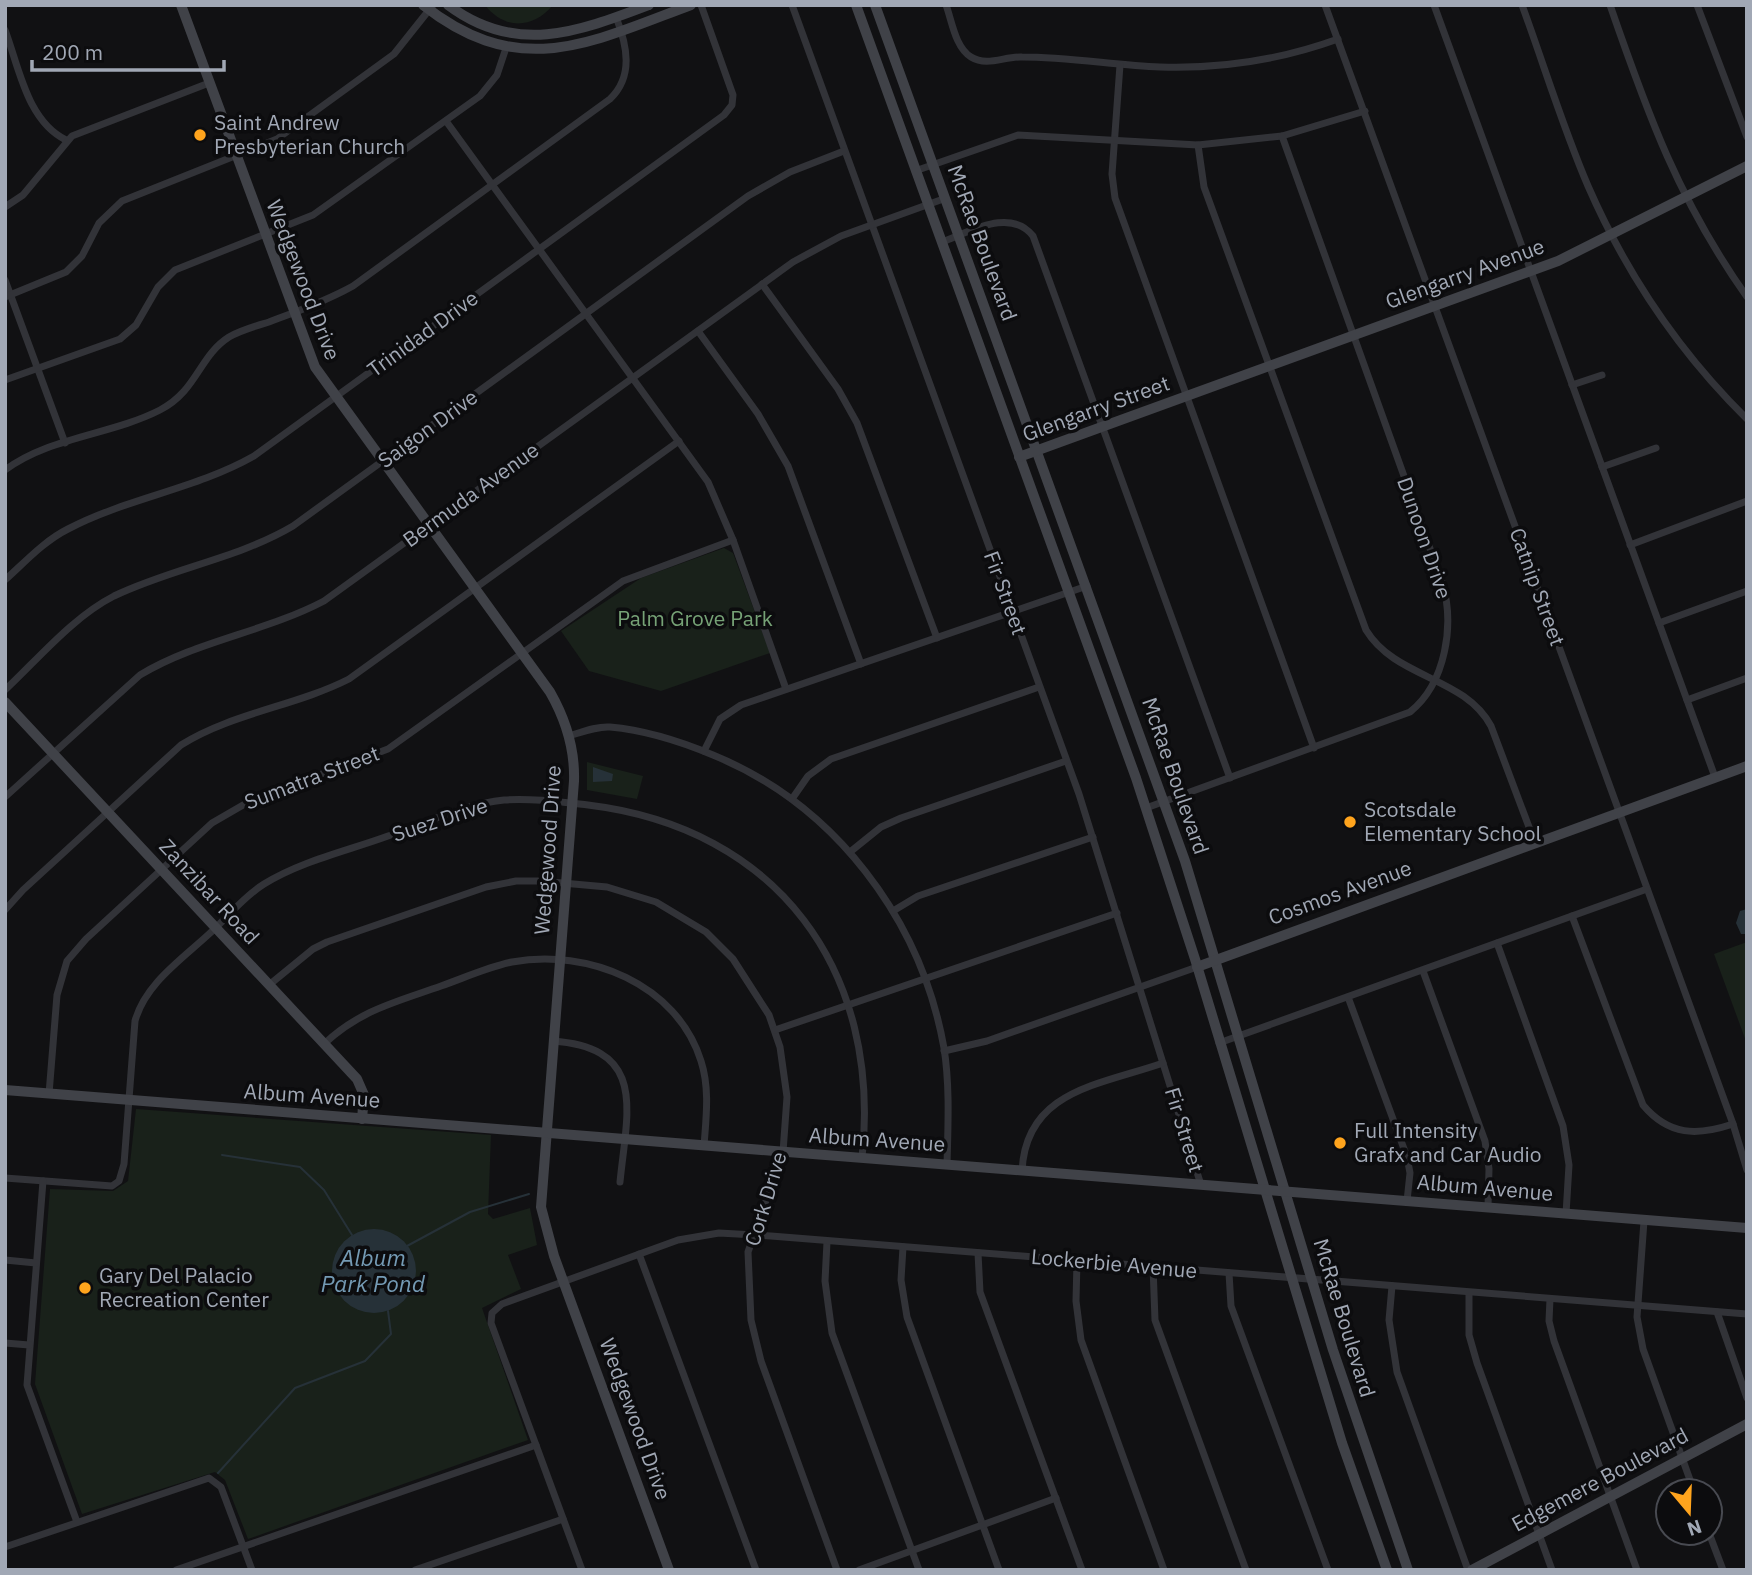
<svg xmlns="http://www.w3.org/2000/svg" width="1752" height="1575" font-family="'IBM Plex Sans',sans-serif">
  <style>
    .green { fill: #19211a }
    .water { fill: #263138 }
    .lines { fill: none; stroke-linecap: round; stroke-linejoin: round }
    .stream { stroke: #263138; stroke-width: 2 }
    .street { stroke: #323338; stroke-width: 7 }
    .secondary { stroke: #404248; stroke-width: 10 }
    .poi-dot { fill: #ffa41d; stroke: #0c0c0e; stroke-width: 2.5 }
    .labels { text-anchor: middle; stroke-width: 7; stroke-linejoin: round; paint-order: stroke }
    .poi-label { font-size: 21px; fill: #a1a8b5; stroke: #0c0c0e; text-anchor: start }
    .street-label { font-size: 21px; fill: #a1a8b5; stroke: #0c0c0e }
    .park-label { font-size: 21px; fill: #76a276; stroke: #0c0c0e }
    .water-label { font-size: 23px; font-style: italic; fill: #749ab4; stroke: #0c0c0e }
  </style>
  <rect width="100%" height="100%" fill="#111113"/>
  <g class="green">
    <path d="M485,5H553C533,29 504,30 485,5Z"/>
    <polygon points="724,548 733,553 770,653 661,691 589,671 561,631 641,578"/>
    <polygon points="587,762 643,776 637,799 587,790"/>
    <polygon points="1747,942 1747,1044 1714,954"/>
    <polygon points="136,1109 491,1135 488,1214 493,1219 530,1208 537,1245 508,1255 521,1289 482,1308 528,1440 248,1539 225,1480 215,1472 82,1514 35,1384 50,1189 113,1191 128,1181"/>
  </g>
  <g class="water">
    <polygon points="593,767 613,774 612,781 593,782"/>
    <polygon points="1747,909 1747,934 1741,934 1736,923 1740,911"/>
    <circle cx="374" cy="1271" r="42"/>
  </g>
  <g class="lines">
    <g class="stream">
      <polyline points="222,1155 300,1167 324,1190 352,1235"/>
      <polyline points="407,1246 470,1212 529,1194"/>
      <polyline points="218,1473 295,1388 365,1361 391,1334 388,1311"/>
    </g>
    <g class="street">
      <polyline points="792,5 1079,794 1201,1185"/>
      <path d="M946,5C952,21 955,47 971,57C987,67 1005,56 1022,57C1068,57 1114,65 1160,67C1222,69 1280,60 1338,39"/>
      <polyline points="1325,5 1733,1124 1747,1170"/>
      <polyline points="1434,5 1715,777"/>
      <path d="M1522,5C1544,65 1563,128 1588,186C1626,273 1679,352 1747,419"/>
      <path d="M1610,5C1648,115 1679,201 1747,297"/>
      <polyline points="1697,5 1747,137"/>
      <path d="M5,30C19,67 27,121 66,140"/>
      <polyline points="1120,65 1112,174 1115,198 1314,748"/>
      <polyline points="446,121 708,482 733,540 786,689"/>
      <path d="M1198,145L1204,187L1366,630C1396,679 1464,676 1491,726L1535,843"/>
      <polyline points="915,171 1018,135 1198,145 1282,136 1365,111"/>
      <polyline points="5,207 23,195 72,136 209,83"/>
      <path d="M942,242C970,232 1010,207 1033,236L1230,778"/>
      <polyline points="5,280 65,443"/>
      <polyline points="762,284 838,389 857,423 937,638"/>
      <polyline points="5,297 66,272 82,256 99,223 122,201 277,139 394,54 433,5"/>
      <polyline points="698,331 758,414 788,466 861,664"/>
      <polyline points="5,380 120,339 136,325 158,287 175,270 313,215 480,96 497,75 506,48"/>
      <polyline points="1572,385 1602,375"/>
      <polyline points="1602,467 1656,448"/>
      <path d="M5,470C49,437 111,435 160,410C197,391 199,356 229,337C241,330 256,326 269,322C298,311 326,301 353,286L610,99C634,76 627,45 616,17"/>
      <polyline points="1630,545 1747,501"/>
      <path d="M5,580C25,562 44,541 68,529C127,498 196,489 254,456L724,115L732,105L733,95L701,5"/>
      <polyline points="1659,623 1747,591"/>
      <path d="M5,690C39,658 73,617 114,596C172,568 237,559 293,526L748,196L790,172L844,151"/>
      <polyline points="1687,700 1747,678"/>
      <path d="M569,736C582,732 597,726 610,727C644,730 682,742 713,755C835,805 921,919 944,1048C950,1086 948,1126 947,1165"/>
      <polyline points="704,751 720,719 741,705 1087,586"/>
      <path d="M5,797L140,675C196,641 265,632 324,601L793,262L841,236L946,198"/>
      <polyline points="792,799 808,776 831,759 1039,687"/>
      <path d="M1146,808L1410,712C1446,683 1455,624 1442,582L1282,136"/>
      <polyline points="850,852 881,827 901,818 1066,761"/>
      <path d="M5,910L23,890L181,745C232,713 296,706 349,679L679,441"/>
      <polyline points="893,911 918,896 1093,837"/>
      <path d="M1572,916L1643,1105C1669,1136 1697,1136 1733,1124"/>
      <polyline points="1497,943 1563,1126 1569,1165 1566,1214"/>
      <polyline points="1423,971 1485,1141 1489,1169 1488,1207"/>
      <polyline points="269,985 313,949 327,942 486,887 516,881 540,881 607,887 656,902 706,932 733,959 769,1015 780,1047 787,1097 783,1152 748,1252 751,1320 761,1361 837,1570"/>
      <polyline points="1348,997 1407,1157 1410,1173 1407,1201"/>
      <polyline points="775,1030 1117,913"/>
      <path d="M553,1041C648,1048 627,1111 620,1182"/>
      <polyline points="1219,1043 1647,889"/>
      <path d="M324,1044C360,1010 396,1002 441,986C464,978 488,967 512,962C588,948 677,984 701,1061C710,1089 706,1118 704,1146"/>
      <polyline points="944,1051 987,1041 1197,967"/>
      <polyline points="49,1094 57,995 67,961 86,939 212,823 250,801 388,749 623,581 733,540"/>
      <path d="M1022,1171C1026,1090 1100,1085 1163,1063"/>
      <path d="M5,1178L112,1186L119,1181L124,1164L135,1021C145,984 182,959 209,934C227,918 243,897 264,884C301,861 347,851 388,836C425,824 464,804 504,800C531,798 561,802 588,805C778,828 882,971 862,1158"/>
      <polyline points="43,1181 27,1385 77,1522"/>
      <polyline points="1644,1221 1637,1317 1643,1349 1694,1491"/>
      <polyline points="827,1242 825,1281 832,1333 919,1570"/>
      <polyline points="903,1247 901,1280 907,1317 999,1570"/>
      <polyline points="978,1253 980,1292 1082,1570"/>
      <polyline points="639,1254 756,1570"/>
      <polyline points="5,1260 36,1263"/>
      <polyline points="1077,1261 1076,1301 1081,1340 1164,1570"/>
      <polyline points="1153,1266 1155,1320 1246,1570"/>
      <polyline points="1229,1273 1231,1306 1328,1570"/>
      <polyline points="1392,1286 1389,1320 1397,1372 1468,1570"/>
      <polyline points="1469,1293 1469,1335 1477,1363 1552,1570"/>
      <polyline points="1550,1299 1549,1321 1554,1341 1637,1570"/>
      <polyline points="1717,1312 1747,1398"/>
      <polyline points="5,1343 29,1345"/>
      <polyline points="1709,1533 1723,1570"/>
      <polyline points="5,1547 209,1478 221,1487 252,1570"/>
      <polyline points="176,1570 536,1445"/>
      <polyline points="415,1570 563,1519"/>
      <polyline points="582,1570 491,1323 492,1313 502,1304 678,1240 719,1233 771,1236 1747,1314"/>
      <polyline points="859,1570 1056,1498"/>
    </g>
    <g class="secondary">
      <path d="M181,5L315,367L550,692C566,720 575,749 574,781L541,1207L554,1256L669,1570"/>
      <path d="M423,5C520,81 589,43 691,5"/>
      <path d="M448,5C516,56 578,32 649,5"/>
      <polyline points="856,5 1136,778 1195,959 1342,1443 1387,1570"/>
      <polyline points="875,5 1185,861 1333,1350 1408,1570"/>
      <polyline points="1019,457 1558,261 1747,166"/>
      <polyline points="5,702 357,1079 364,1095 362,1119"/>
      <polyline points="1197,967 1747,766"/>
      <polyline points="5,1090 1747,1228"/>
      <polyline points="1472,1570 1747,1424"/>
    </g>
  </g>
  <g class="poi-dot">
    <circle cx="200" cy="135" r="7"/>
    <circle cx="1350" cy="822" r="7"/>
    <circle cx="1340" cy="1143" r="7"/>
    <circle cx="85" cy="1288" r="7"/>
  </g>
  <g class="labels">
    <g class="poi-label">
      <text x="214" y="130">Saint Andrew<tspan x="214" dy="24">Presbyterian Church</tspan></text>
      <text x="1364" y="817">Scotsdale<tspan x="1364" dy="24">Elementary School</tspan></text>
      <text x="1354" y="1138">Full Intensity<tspan x="1354" dy="24">Grafx and Car Audio</tspan></text>
      <text x="99" y="1283">Gary Del Palacio<tspan x="99" dy="24">Recreation Center</tspan></text>
    </g>
    <g class="street-label">
      <text transform="translate(982 243) rotate(70)" y="7">McRae Boulevard</text>
      <text transform="translate(1465 274) rotate(-20)" y="7">Glengarry Avenue</text>
      <text transform="translate(303 280) rotate(69)" y="7">Wedgewood Drive</text>
      <text transform="translate(423 334) rotate(-36)" y="7">Trinidad Drive</text>
      <text transform="translate(1096 409) rotate(-20)" y="7">Glengarry Street</text>
      <text transform="translate(428 429) rotate(-36)" y="7">Saigon Drive</text>
      <text transform="translate(471 495) rotate(-36)" y="7">Bermuda Avenue</text>
      <text transform="translate(1424 538) rotate(71)" y="7">Dunoon Drive</text>
      <text transform="translate(1537 587) rotate(70)" y="7">Catnip Street</text>
      <text transform="translate(1005 593) rotate(70)" y="7">Fir Street</text>
      <text transform="translate(1175 776) rotate(71)" y="7">McRae Boulevard</text>
      <text transform="translate(312 778) rotate(-21)" y="7">Sumatra Street</text>
      <text transform="translate(440 820) rotate(-18)" y="7">Suez Drive</text>
      <text transform="translate(548 850) rotate(-86)" y="7">Wedgewood Drive</text>
      <text transform="translate(209 892) rotate(47)" y="7">Zanzibar Road</text>
      <text transform="translate(1340 893) rotate(-20)" y="7">Cosmos Avenue</text>
      <text transform="translate(312 1096) rotate(4)" y="7">Album Avenue</text>
      <text transform="translate(1184 1130) rotate(73)" y="7">Fir Street</text>
      <text transform="translate(877 1140) rotate(4)" y="7">Album Avenue</text>
      <text transform="translate(1485 1188) rotate(5)" y="7">Album Avenue</text>
      <text transform="translate(766 1199) rotate(-73)" y="7">Cork Drive</text>
      <text transform="translate(1114 1264) rotate(5)" y="7">Lockerbie Avenue</text>
      <text transform="translate(1344 1318) rotate(73)" y="7">McRae Boulevard</text>
      <text transform="translate(635 1419) rotate(70)" y="7">Wedgewood Drive</text>
      <text transform="translate(1600 1480) rotate(-28)" y="7">Edgemere Boulevard</text>
    </g>
    <g class="park-label">
      <text x="695" y="626">Palm Grove Park</text>
    </g>
    <g class="water-label">
      <text x="373" y="1266">Album<tspan x="373" dy="26">Park Pond</tspan></text>
    </g>
  </g>
  <rect width="1752" height="1575" fill="none" stroke="#a1a8b5" stroke-width="14"/>
  <g transform="translate(1689 1512) rotate(161)"><circle r="33" fill="#0c0c0e" stroke="#484a51" stroke-width="2"/>
  <path d="M0-5L12 26L0 18L-12 26Z" fill="#ffa41d"/>
  <text y="-10" font-size="19" font-weight="bold" text-anchor="middle" fill="#a1a8b5">N</text>
  </g>
  <path d="M32 60v10h192v-10" fill="none" stroke="#a1a8b5" stroke-width="3.5"/>
  <text x="42" y="60" font-size="21" fill="#a1a8b5" stroke="#0c0c0e" stroke-width="5" paint-order="stroke">200 m</text>
</svg>
